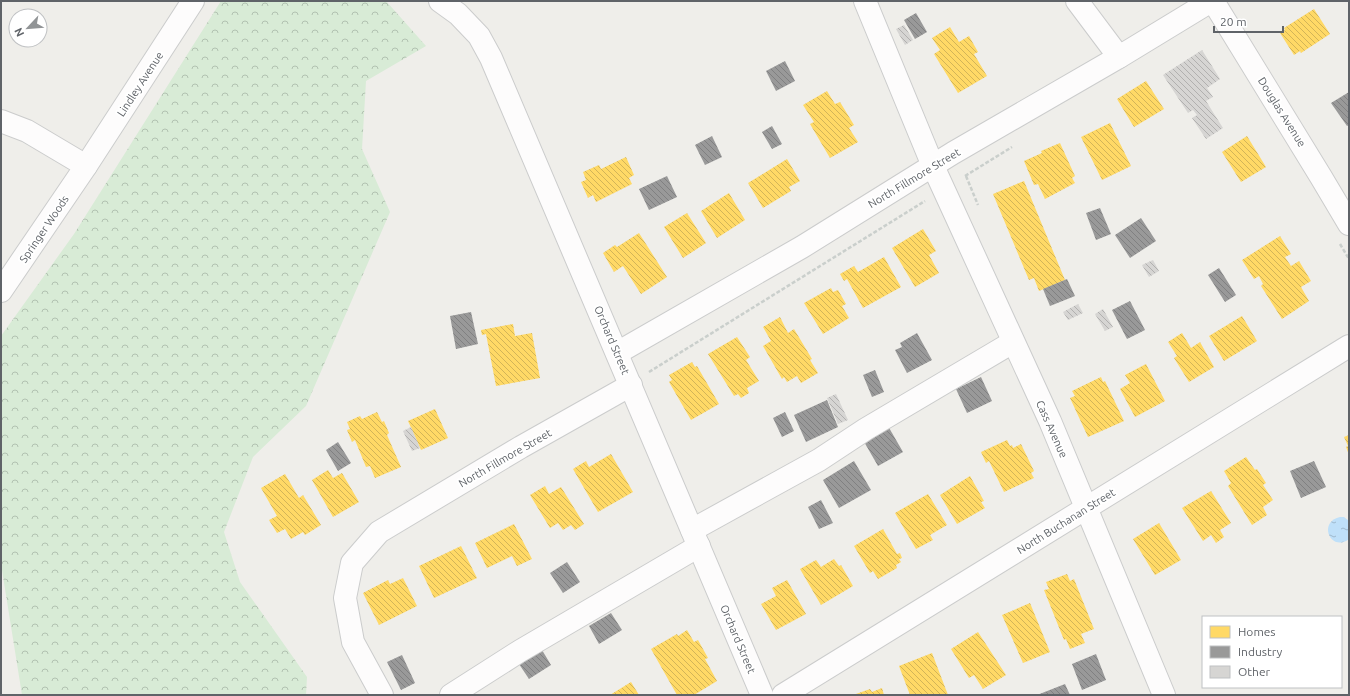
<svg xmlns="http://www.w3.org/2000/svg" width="1350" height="696" font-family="Ubuntu,sans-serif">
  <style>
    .forest { fill: url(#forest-crowns) }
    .water { fill: url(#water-ripples) }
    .homes { fill: url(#homes-back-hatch) }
    .industry { fill: url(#industry-back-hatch) }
    .building { fill: url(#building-back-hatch) }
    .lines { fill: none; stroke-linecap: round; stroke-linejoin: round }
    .minor-casing { stroke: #cbcccc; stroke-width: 24 }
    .path { stroke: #cacfcc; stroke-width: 2.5; stroke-dasharray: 4 2; stroke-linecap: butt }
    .minor { stroke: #fdfcfc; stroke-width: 22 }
    .labels { text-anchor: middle; stroke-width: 4; stroke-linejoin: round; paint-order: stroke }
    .street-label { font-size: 11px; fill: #5f6368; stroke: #fff }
  </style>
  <defs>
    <pattern id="forest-crowns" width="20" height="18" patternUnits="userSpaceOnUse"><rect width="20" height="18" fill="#d8ebd6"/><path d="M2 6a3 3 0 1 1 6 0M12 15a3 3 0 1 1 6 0" fill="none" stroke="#b2c2b1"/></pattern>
    <pattern id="water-ripples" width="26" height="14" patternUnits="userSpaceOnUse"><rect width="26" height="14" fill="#bfe0f9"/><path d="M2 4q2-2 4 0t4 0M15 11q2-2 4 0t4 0" fill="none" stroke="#9eb9cd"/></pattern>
    <pattern id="homes-back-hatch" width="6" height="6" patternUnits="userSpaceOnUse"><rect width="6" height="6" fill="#ffd966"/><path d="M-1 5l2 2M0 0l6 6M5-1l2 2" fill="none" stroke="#d2b458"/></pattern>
    <pattern id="industry-back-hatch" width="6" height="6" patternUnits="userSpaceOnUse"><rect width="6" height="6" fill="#999"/><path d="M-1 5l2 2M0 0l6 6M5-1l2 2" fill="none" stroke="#808081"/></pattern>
    <pattern id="building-back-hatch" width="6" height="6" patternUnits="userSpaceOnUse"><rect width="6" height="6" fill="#d6d5d3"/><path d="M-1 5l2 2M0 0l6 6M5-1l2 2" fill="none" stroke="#b1b0af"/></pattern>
  </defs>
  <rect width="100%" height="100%" fill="#efeeea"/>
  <polygon class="forest" points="221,1 386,1 426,46 366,81 362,149 390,212 306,406 253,457 224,532 240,582 307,677 306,695 22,695 1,564 1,336 74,234"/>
  <path class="water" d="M1340,517H1344L1349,521V539C1331,553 1317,522 1340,517Z"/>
  <g class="homes">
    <polygon points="1314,9 1330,34 1301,53 1300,51 1294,55 1280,33 1285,30 1284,28"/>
    <polygon points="950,27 959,42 969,36 978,52 974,54 987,76 958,93 934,54 940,50 932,38"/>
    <polygon points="1146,81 1164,109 1134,127 1117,99"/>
    <polygon points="827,91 835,104 840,102 854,125 849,128 858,142 830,158 810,124 814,122 803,105"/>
    <polygon points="1110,123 1131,166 1102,180 1081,137"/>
    <polygon points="1247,136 1266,167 1241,182 1222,152"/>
    <polygon points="1060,143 1075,176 1072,178 1075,183 1045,199 1038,184 1034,185 1024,161 1042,153 1041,151"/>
    <polygon points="626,157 634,175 629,178 632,184 596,202 593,195 588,198 581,182 586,180 583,172 599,165 601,169"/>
    <polygon points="787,159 800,181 789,187 791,191 763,208 748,183"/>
    <polygon points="1024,181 1065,280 1039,291 1034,278 1029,280 993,194"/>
    <polygon points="729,193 745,220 717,238 701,211"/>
    <polygon points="687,213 706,243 683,258 664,227"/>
    <polygon points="923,229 936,251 929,255 939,273 915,287 892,248"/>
    <polygon points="639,233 667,277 641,294 623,266 614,272 603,253 615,245 617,247"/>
    <polygon points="1280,236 1291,254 1285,257 1291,266 1299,261 1311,281 1301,287 1309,301 1282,319 1261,286 1263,284 1259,276 1254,279 1242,260"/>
    <polygon points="884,257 901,287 863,308 847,279 844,281 840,274 854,266 858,272"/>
    <polygon points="831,288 833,292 838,290 846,304 842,306 849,318 823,334 804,303"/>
    <polygon points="1242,316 1257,341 1224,361 1209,336"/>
    <polygon points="780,317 788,333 794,329 812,359 810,360 818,373 801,383 797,376 787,382 784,377 782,379 763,346 771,341 763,327"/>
    <polygon points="513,324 515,336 532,333 540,378 496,386 486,334 482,335 481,330"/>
    <polygon points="1182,333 1191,348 1200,342 1214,367 1189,382 1174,358 1177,356 1168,342"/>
    <polygon points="737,337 750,357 746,360 759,381 747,388 749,393 741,398 738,394 734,396 708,354"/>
    <polygon points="692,362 695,367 697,366 719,404 691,420 669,382 672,380 669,375"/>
    <polygon points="1146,364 1165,401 1135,417 1120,389 1130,383 1125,375"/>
    <polygon points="1101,377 1103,382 1105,381 1124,421 1088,437 1070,398 1075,396 1072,391"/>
    <polygon points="435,409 448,438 421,450 408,421"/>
    <polygon points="377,412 382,422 384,421 389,433 387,435 401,467 375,478 370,466 366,467 355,440 352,442 347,430 350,429 347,422 360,416 362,419"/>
    <polygon points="1349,435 1349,455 1346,447 1348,446 1344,437"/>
    <polygon points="1007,440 1010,446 1012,445 1013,448 1021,444 1034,471 1031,473 1034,478 1004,492 989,461 986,463 981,452"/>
    <polygon points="611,454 633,492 598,512 573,469 586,461 589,467"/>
    <polygon points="1246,457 1255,470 1257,469 1266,483 1263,485 1273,500 1263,507 1267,515 1252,525 1228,486 1231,483 1224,471"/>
    <polygon points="328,470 333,478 342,473 359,502 333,517 312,480"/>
    <polygon points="285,474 299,498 303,495 321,525 305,535 303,532 291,539 285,529 277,533 269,520 277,516 261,488"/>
    <polygon points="970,476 984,501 981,502 985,508 957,524 940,495"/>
    <polygon points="545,486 549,494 561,487 584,524 575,530 571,525 563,530 558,523 550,528 530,495"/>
    <polygon points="1211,491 1231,523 1220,530 1224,537 1216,543 1211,535 1203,541 1182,508"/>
    <polygon points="928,494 947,525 930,535 933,540 916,549 895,513"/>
    <polygon points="1159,523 1181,560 1155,575 1133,539"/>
    <polygon points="514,524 532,559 517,566 512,556 487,568 475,543"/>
    <polygon points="883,529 897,554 900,553 902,558 899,559 901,562 896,565 897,568 878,579 873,571 870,573 854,546"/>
    <polygon points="461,546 477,578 434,598 419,566"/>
    <polygon points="834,559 839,566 841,565 853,586 821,605 800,569 816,560 821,567"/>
    <polygon points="1067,574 1070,581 1074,579 1094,629 1081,634 1085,643 1070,649 1066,639 1064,640 1044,590 1049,589 1046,582"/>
    <polygon points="403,578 417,606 379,625 363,593 388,580 390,584"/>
    <polygon points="787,580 806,614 776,630 761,604 776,596 772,588"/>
    <polygon points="1030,603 1050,652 1023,663 1002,615"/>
    <polygon points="687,630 694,642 698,640 708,658 705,659 717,681 694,695 677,695 651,649 677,634 678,636"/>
    <polygon points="978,632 1006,675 983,689 974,675 969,678 951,649"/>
    <polygon points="932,653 948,695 910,695 899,666"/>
    <polygon points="631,682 639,695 610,695"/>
    <polygon points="882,688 884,695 853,695 870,689 872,692"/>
  </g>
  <g class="industry">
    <polygon points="916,13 927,32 915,39 904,20"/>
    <polygon points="785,61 795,81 776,91 766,71"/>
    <polygon points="1349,92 1349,125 1347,126 1331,103"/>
    <polygon points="772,126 782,144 772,149 762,132"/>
    <polygon points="712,136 722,157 705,165 695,145"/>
    <polygon points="667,176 677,197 649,210 639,189"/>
    <polygon points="1100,208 1111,234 1096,240 1086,213"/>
    <polygon points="1141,218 1156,241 1130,258 1115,235"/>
    <polygon points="1219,268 1236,295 1225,302 1208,275"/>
    <polygon points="1067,279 1075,296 1050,306 1043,289"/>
    <polygon points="1130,301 1145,330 1127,339 1112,310"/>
    <polygon points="471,312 478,344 456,349 450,316"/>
    <polygon points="917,333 932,360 907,373 895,350 902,347 900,343"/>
    <polygon points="875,370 884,392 872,397 863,375"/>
    <polygon points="981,377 992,401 967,413 956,389"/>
    <polygon points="827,400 838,427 806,442 794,415"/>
    <polygon points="785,412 794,431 782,437 773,418"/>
    <polygon points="888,426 903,452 878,466 863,440"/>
    <polygon points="338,442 351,463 338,471 326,450"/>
    <polygon points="854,461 871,490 839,508 823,480"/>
    <polygon points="1314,461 1326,487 1301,498 1290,471"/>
    <polygon points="821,500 833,523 819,529 808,507"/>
    <polygon points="567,562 580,582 563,593 550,573"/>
    <polygon points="611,613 622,630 599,644 589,626"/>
    <polygon points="542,650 551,665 529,679 519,664"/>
    <polygon points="1096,654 1106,680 1082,690 1072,664"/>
    <polygon points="402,655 415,683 401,690 387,662"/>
    <polygon points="1065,684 1070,695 1037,695"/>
  </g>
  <g class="building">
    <polygon points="904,25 913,40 905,45 896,29"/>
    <polygon points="1202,50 1220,79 1207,88 1213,97 1206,101 1223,128 1206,139 1192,118 1197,115 1193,110 1188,113 1163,75"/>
    <polygon points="1153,260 1159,271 1149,277 1142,265"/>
    <polygon points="1078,304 1083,313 1068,320 1063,312"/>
    <polygon points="1103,309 1113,327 1105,331 1095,314"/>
    <polygon points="836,394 848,420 838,424 827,398"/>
    <polygon points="411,427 420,448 412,451 403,431"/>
  </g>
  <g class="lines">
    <g class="minor-casing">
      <g id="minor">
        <polyline points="440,1 458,14 479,36 491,58 762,695"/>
        <polyline points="865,1 933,166 1050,421 1164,695"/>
        <polyline points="1077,1 1119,57"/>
        <polyline points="1213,1 1321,177 1349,224"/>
        <polyline points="1,121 27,131 86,166"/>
        <polyline points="1,291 86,166 193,1"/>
        <polyline points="617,353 802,247 953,153 1119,57 1211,1"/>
        <polyline points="692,530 819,460 866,429 1013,342"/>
        <polyline points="382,695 353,642 345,598 352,563 379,532 521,447 631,385"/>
        <polyline points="451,695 520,651 699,546"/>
        <polyline points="783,695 1349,346"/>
      </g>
    </g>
    <g class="path">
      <polyline points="965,176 1012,147"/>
      <polyline points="966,176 978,205"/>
      <polyline points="1340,244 1349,259"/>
      <polyline points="649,372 925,201"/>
    </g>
    <use href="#minor" class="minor"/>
  </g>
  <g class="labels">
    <g class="street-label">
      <text transform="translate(140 84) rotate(-57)" y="4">Lindley Avenue</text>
      <text transform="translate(1282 112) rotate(58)" y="4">Douglas Avenue</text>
      <text transform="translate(914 178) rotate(-31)" y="4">North Fillmore Street</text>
      <text transform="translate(44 229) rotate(-56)" y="4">Springer Woods</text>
      <text transform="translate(612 340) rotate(67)" y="4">Orchard Street</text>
      <text transform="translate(1052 429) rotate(66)" y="4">Cass Avenue</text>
      <text transform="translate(505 458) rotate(-30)" y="4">North Fillmore Street</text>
      <text transform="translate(1066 521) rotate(-32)" y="4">North Buchanan Street</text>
      <text transform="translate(738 639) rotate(67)" y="4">Orchard Street</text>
    </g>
  </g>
  <rect width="1350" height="696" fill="none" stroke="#5f6368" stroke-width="4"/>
  <rect x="1202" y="616" width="140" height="72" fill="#ffffff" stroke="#bfc1c3"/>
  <rect x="1210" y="626" width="20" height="12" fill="#ffd966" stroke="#bfc1c3"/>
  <text x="1238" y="636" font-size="12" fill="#5f6368">Homes</text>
  <rect x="1210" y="646" width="20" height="12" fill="#999999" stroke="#bfc1c3"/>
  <text x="1238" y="656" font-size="12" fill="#5f6368">Industry</text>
  <rect x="1210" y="666" width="20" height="12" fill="#d6d5d3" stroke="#bfc1c3"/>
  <text x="1238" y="676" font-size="12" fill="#5f6368">Other</text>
  <g transform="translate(28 28) rotate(244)"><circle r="19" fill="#ffffff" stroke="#bfc1c3"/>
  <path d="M0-3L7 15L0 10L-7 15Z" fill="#919496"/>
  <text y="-6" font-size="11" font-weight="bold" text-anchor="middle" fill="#5f6368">N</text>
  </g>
  <path d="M1214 26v6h69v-6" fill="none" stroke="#5f6368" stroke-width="2"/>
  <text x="1220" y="26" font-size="12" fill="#5f6368" stroke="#ffffff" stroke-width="3" paint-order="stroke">20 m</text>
</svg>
